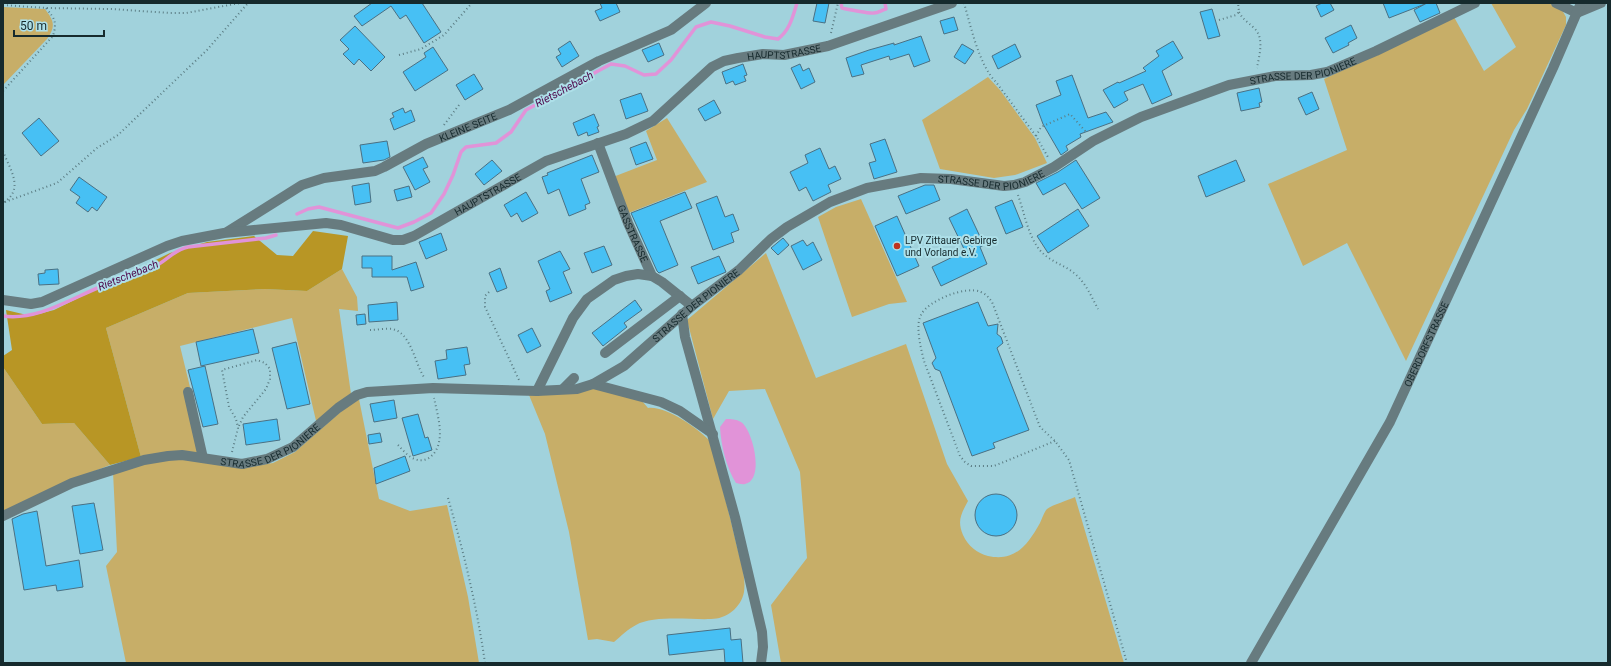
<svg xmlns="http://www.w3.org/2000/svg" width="1611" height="666" font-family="Roboto,sans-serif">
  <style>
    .green { fill: #c7ae68 }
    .forest { fill: #b89625 }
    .water { fill: #e193d8 }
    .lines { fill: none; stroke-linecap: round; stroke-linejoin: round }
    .stream { stroke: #e193d8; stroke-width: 3.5 }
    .building { fill: #47c0f4; stroke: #4a7083 }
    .path { stroke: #5c7e85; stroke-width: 2; stroke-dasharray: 1 3; stroke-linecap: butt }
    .minor { stroke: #677b7f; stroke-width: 10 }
    .poi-dot { fill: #be321f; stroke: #aee0e9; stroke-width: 1.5 }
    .labels { text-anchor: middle; stroke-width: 4; stroke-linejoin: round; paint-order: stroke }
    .street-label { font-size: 10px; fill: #162a2d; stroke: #aee0e9 }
    .poi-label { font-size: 10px; fill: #162a2d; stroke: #aee0e9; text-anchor: start }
    .water-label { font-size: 11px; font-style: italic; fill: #4d0549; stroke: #aee0e9 }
  </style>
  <rect width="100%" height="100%" fill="#a1d2dc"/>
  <g class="green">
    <polygon points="1491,3 1549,3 1562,10 1566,17 1566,25 1527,109 1514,130 1406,361 1347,243 1303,266 1268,184 1347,150 1324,79 1454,17 1484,71 1516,47"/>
    <path d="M3,7L45,9C54,21 56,26 47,39L3,85Z"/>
    <polygon points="988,77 1000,90 1035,138 1047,163 1015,175 994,178 940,169 922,120"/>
    <polygon points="667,118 707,182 626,214 613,177 657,160 646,131"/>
    <polygon points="861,199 907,302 889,304 852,317 818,217 836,207"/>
    <path d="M766,253L816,378L906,344L947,464L968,501C961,514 957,521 963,535C968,546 977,553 988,556C1016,562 1028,544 1040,523C1042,519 1044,512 1047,509C1052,505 1069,500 1075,497L1124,663H781L771,605L807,558L800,472L765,389L729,391L713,419L687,320Z"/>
    <polygon points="342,269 357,297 358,311 339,309 351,394 317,425 292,318 180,346 207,457 141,457 106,328 188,293 265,289 307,291"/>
    <polygon points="3,367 42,424 74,423 110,465 54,487 3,512"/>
    <path d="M595,387L642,401L648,408C667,406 697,428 710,441C719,476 729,511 737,547C741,562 746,577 744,592C741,608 726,619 711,619C691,620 654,615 636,625C628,629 621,636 614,642L597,639L588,640L569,532L545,434L529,395Z"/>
    <polygon points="359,399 379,499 410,511 447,505 468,597 479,663 126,663 106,566 117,552 113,472 168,457 242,468 273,463 295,452 345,408"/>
  </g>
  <polygon class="forest" points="313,231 348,236 342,269 307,291 265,289 188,293 106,328 141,457 110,465 74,423 42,424 3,367 3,356 12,350 6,310 31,316 54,310 170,253 207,242 254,236 277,255 293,256"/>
  <path class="water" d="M726,419C731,419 736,419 741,422C753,430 765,480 745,484C742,485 738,483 736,483C726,467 721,445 720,427Z"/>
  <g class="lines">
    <g class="stream">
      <path d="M841,3L842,8C846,9 871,14 874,13C878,13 882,10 886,9L885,3"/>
      <path d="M297,214L308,209L319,207L398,228L414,222L431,213L444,194L453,175L461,152L466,147L496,143L511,132L526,110L611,64L625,66L644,75L656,74L671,60L696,27L711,22L730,26L765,37L778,39C790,30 793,16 797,3"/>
      <path d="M3,316C39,321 73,297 105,285C120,279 146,272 159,264C170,257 175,250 188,247L266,238L276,235"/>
    </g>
  </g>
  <g class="building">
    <polygon points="372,3 422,3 441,32 424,43 406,15 400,19 391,6 362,26 354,16"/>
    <polygon points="600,3 616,3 620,12 600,21 595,11 602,8"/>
    <polygon points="817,3 829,3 825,23 813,21"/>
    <polygon points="1322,3 1330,3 1334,10 1321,17 1316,6"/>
    <polygon points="1383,3 1425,3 1425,4 1389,18"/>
    <polygon points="1427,3 1436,3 1440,13 1420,22 1414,10"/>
    <polygon points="1212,9 1220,36 1208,39 1200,12"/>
    <polygon points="954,17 958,30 944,34 940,21"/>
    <polygon points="1351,25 1357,38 1348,43 1349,45 1333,53 1325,38"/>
    <polygon points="355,26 385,57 371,71 359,59 354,65 343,54 349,49 340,40"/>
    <polygon points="921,36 930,61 914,67 909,54 890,60 889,56 861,65 864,74 852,77 846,58 869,50 894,43 894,45"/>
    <polygon points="570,41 579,56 562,67 556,57 561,54 558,49"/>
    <polygon points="1173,41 1183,58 1162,71 1172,95 1152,104 1143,84 1124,92 1128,100 1114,108 1103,90 1118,82 1119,83 1146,71 1143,68 1159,56 1156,51"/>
    <polygon points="659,43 664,55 648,62 642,50"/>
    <polygon points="962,44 974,51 965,64 954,57"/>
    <polygon points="1015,44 1021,57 998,69 992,56"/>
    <polygon points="433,47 448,70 415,91 403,72 426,57 424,53"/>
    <polygon points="743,64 747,75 744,76 746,81 735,85 733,81 726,84 722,72"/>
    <polygon points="800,64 803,71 809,68 815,82 801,89 791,68"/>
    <polygon points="474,74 483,89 465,100 456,85"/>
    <polygon points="1072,75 1088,118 1106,112 1113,122 1080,134 1081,137 1066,146 1068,150 1061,155 1043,124 1036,105 1061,95 1056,81"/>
    <polygon points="1259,88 1262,102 1259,103 1260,107 1241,111 1237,93"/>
    <polygon points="1312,92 1319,109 1306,115 1298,98"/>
    <polygon points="641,93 648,111 626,119 620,100"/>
    <polygon points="714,100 721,113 705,121 698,109"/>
    <polygon points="403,108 405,113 411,110 415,121 394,130 390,119 394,117 392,113"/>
    <polygon points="594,114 599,126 597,127 599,132 588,136 587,132 578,136 573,123"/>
    <polygon points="39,118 59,141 41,156 22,133"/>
    <polygon points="885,139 897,172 874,179 869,163 876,161 870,144"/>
    <polygon points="387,141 390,157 384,160 363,163 360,145"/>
    <polygon points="646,142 653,159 636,165 630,148"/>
    <polygon points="820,148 829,169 835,166 841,179 828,185 831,192 813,201 806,187 799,191 790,172 808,163 805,155"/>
    <polygon points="592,155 599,172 581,179 590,203 585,205 586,209 569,216 559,189 548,194 542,177 548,175 547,173"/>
    <polygon points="423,157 428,167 423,169 430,182 415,190 403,167"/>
    <polygon points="492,160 502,171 484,185 475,174"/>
    <polygon points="1076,160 1100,198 1082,209 1065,183 1043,195 1036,183 1058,172"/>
    <polygon points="1236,160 1245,181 1206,197 1198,176"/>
    <polygon points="79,177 107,197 97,211 92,207 88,212 76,203 80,197 70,190"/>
    <polygon points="369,183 371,202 355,205 352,186"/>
    <polygon points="925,185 934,185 940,200 906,214 898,196"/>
    <polygon points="409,186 412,197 397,201 394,190"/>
    <polygon points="526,192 538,213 522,222 517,213 511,217 504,205"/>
    <polygon points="685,192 692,208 660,221 678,265 659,273 657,271 631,213"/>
    <polygon points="717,196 725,217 733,214 739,230 731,233 734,242 713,250 696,204"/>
    <polygon points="1012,200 1023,227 1006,234 995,207"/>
    <polygon points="967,209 984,245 980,247 987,264 941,286 932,267 965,251 949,218"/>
    <polygon points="1078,209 1089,226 1048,253 1037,236"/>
    <polygon points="897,216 919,266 897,276 875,226"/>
    <polygon points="441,233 447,250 426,259 419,242"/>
    <polygon points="783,238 789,245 778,255 771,248"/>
    <polygon points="803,240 807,246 813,242 822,260 803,270 791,246"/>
    <polygon points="604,246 612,265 592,273 584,253"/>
    <polygon points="560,251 570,269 563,272 572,293 550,302 546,291 550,289 538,261"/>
    <polygon points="362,256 392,256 392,270 416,262 424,287 411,291 407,277 372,277 372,268 362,268"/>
    <polygon points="719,256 726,272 698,284 691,267"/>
    <polygon points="500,268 507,288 497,292 489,273"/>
    <polygon points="58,269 59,284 39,285 38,274 45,273 45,270"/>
    <polygon points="635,300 642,310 624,323 627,327 603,346 592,333"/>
    <polygon points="397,302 398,320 369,322 368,305"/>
    <polygon points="978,302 988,326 998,324 997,334 1001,337 1003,343 997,348 1029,430 993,443 995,448 972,456 940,371 935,369 932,363 936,358 923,323"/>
    <polygon points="365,314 366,324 357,325 356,315"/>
    <polygon points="532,328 541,346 527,353 518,335"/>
    <polygon points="253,329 259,353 201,366 196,342"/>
    <polygon points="296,342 310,404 287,409 272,348"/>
    <polygon points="467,347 470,364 464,365 466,375 438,379 435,361 447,359 446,350"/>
    <polygon points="205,366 218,424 203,427 188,370"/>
    <polygon points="394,400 397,418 374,422 370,404"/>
    <polygon points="418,414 425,438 428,437 432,450 413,456 402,418"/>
    <polygon points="277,419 280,440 246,445 243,424"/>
    <polygon points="380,433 382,442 369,444 368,435"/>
    <polygon points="405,456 410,471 376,484 374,468"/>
    <circle cx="996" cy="515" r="21"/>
    <polygon points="94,503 103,550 80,554 72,506"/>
    <polygon points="37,511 46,566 79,560 83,587 57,591 56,585 24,590 12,519 23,514"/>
    <polygon points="730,628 731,640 741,639 743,663 725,663 724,649 669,655 667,635"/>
  </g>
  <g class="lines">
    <g class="path">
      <path d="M964,3C971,27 979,65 996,82L1036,136L1049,159"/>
      <polyline points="3,5 46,8 111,9 170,13 186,13 240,3"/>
      <path d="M1239,12C1243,20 1248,22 1254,28C1265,38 1259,56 1257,68"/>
      <polyline points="1219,20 1236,15 1239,12 1238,3"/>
      <polyline points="831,33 838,3"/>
      <polyline points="399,55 421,49 444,35 472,3"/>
      <path d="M3,91L53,36C57,22 55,19 46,8"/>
      <polyline points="444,125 459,105"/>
      <polyline points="1036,136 1041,127 1070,114 1087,133"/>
      <path d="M3,151C10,170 25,189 3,203"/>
      <path d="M1018,195C1024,212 1028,235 1039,249C1048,261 1063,264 1074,273C1086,283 1091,296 1098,309"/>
      <polyline points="5,202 57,183 97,148 118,135 207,50 248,3"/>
      <polyline points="489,292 485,296 485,307 519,380"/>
      <path d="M370,330C377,330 386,328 392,329C411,332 415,364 424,377"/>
      <path d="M1055,441L994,466H971L965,462L960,456L924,361C921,349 915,326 921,315C927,301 966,285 981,292C986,294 989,298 992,302L1040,427L1055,441L1069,460L1127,663"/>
      <path d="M398,445C403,450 408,457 415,459C426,464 437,454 439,442C442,429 437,412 434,398"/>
      <polyline points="232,452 238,428 236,419 229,407 222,370 257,360 265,363 270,369 270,379 266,389 243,417 238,428"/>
      <path d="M448,498C464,553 477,607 485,663"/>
    </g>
    <g class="minor">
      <polyline points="1556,3 1577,13"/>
      <polyline points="1577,13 1601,3"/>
      <path id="s1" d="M598,143L628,223L652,276L662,282L692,306"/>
      <path id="s2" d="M227,232L302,185L324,178L375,171L384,167L426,144L509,110L599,61L671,30L706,3"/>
      <path id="s3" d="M3,300L31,304L42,302L167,246L182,241L224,233L326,223L341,225L393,240H403L414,236L546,161L626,134L653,121L712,67L724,61L738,58L763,54L784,55L828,46L952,3"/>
      <polyline points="682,314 685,337 735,517 762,632 763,647 761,663"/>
      <polyline points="605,353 680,296"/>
      <polyline points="593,384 661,402 680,411 713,434"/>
      <polyline points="563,389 574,378"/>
      <polyline points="537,391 573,318 587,299 614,280 626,276 638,274 652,276"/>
      <polyline points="188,392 203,458"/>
      <path id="s4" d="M3,516L72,483L144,460L168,456L182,455L242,464L267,459L293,447L338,408L357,395L367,392L433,388L537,391L577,389L593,384L624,366L692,306L739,270L771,239L787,227L830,202L867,188L921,178L951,179L1004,186L1014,185L1025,182L1054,167L1093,141L1141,117L1229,85L1275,76L1311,75L1327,72L1376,51L1475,3"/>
      <path id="s5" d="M1251,663L1390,422L1553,68L1581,3"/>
    </g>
  </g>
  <circle class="poi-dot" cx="897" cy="246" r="4"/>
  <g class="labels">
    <g class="street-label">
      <text dy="4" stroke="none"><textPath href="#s3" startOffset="849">HAUPTSTRASSE</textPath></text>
      <text dy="4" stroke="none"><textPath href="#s4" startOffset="1427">STRASSE DER PIONIERE</textPath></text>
      <text dy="4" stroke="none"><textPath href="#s2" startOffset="266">KLEINE SEITE</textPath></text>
      <text dy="4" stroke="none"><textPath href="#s4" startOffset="1091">STRASSE DER PIONIERE</textPath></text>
      <text dy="4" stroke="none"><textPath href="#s3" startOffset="513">HAUPTSTRASSE</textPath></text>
      <text dy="4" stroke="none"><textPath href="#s1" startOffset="97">GASSTRASSE</textPath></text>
      <text dy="4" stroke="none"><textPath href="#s4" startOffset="755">STRASSE DER PIONIERE</textPath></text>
      <text dy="4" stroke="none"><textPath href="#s5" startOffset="364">OBERDORFSTRASSE</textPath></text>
      <text dy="4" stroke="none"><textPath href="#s4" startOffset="284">STRASSE DER PIONIERE</textPath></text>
    </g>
    <g class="poi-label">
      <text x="905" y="244">LPV Zittauer Gebirge<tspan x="905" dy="12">und Vorland e.V.</tspan></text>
    </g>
    <g class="water-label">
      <text transform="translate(564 89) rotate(-28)" y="4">Rietschebach</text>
      <text transform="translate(128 275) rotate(-22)" y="4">Rietschebach</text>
    </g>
  </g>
  <rect width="1611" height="666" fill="none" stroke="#162a2d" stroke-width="8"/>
  <path d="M14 30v6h90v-6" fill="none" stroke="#162a2d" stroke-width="2"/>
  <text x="20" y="30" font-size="12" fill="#162a2d" stroke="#aee0e9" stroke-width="3" paint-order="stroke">50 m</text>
</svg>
